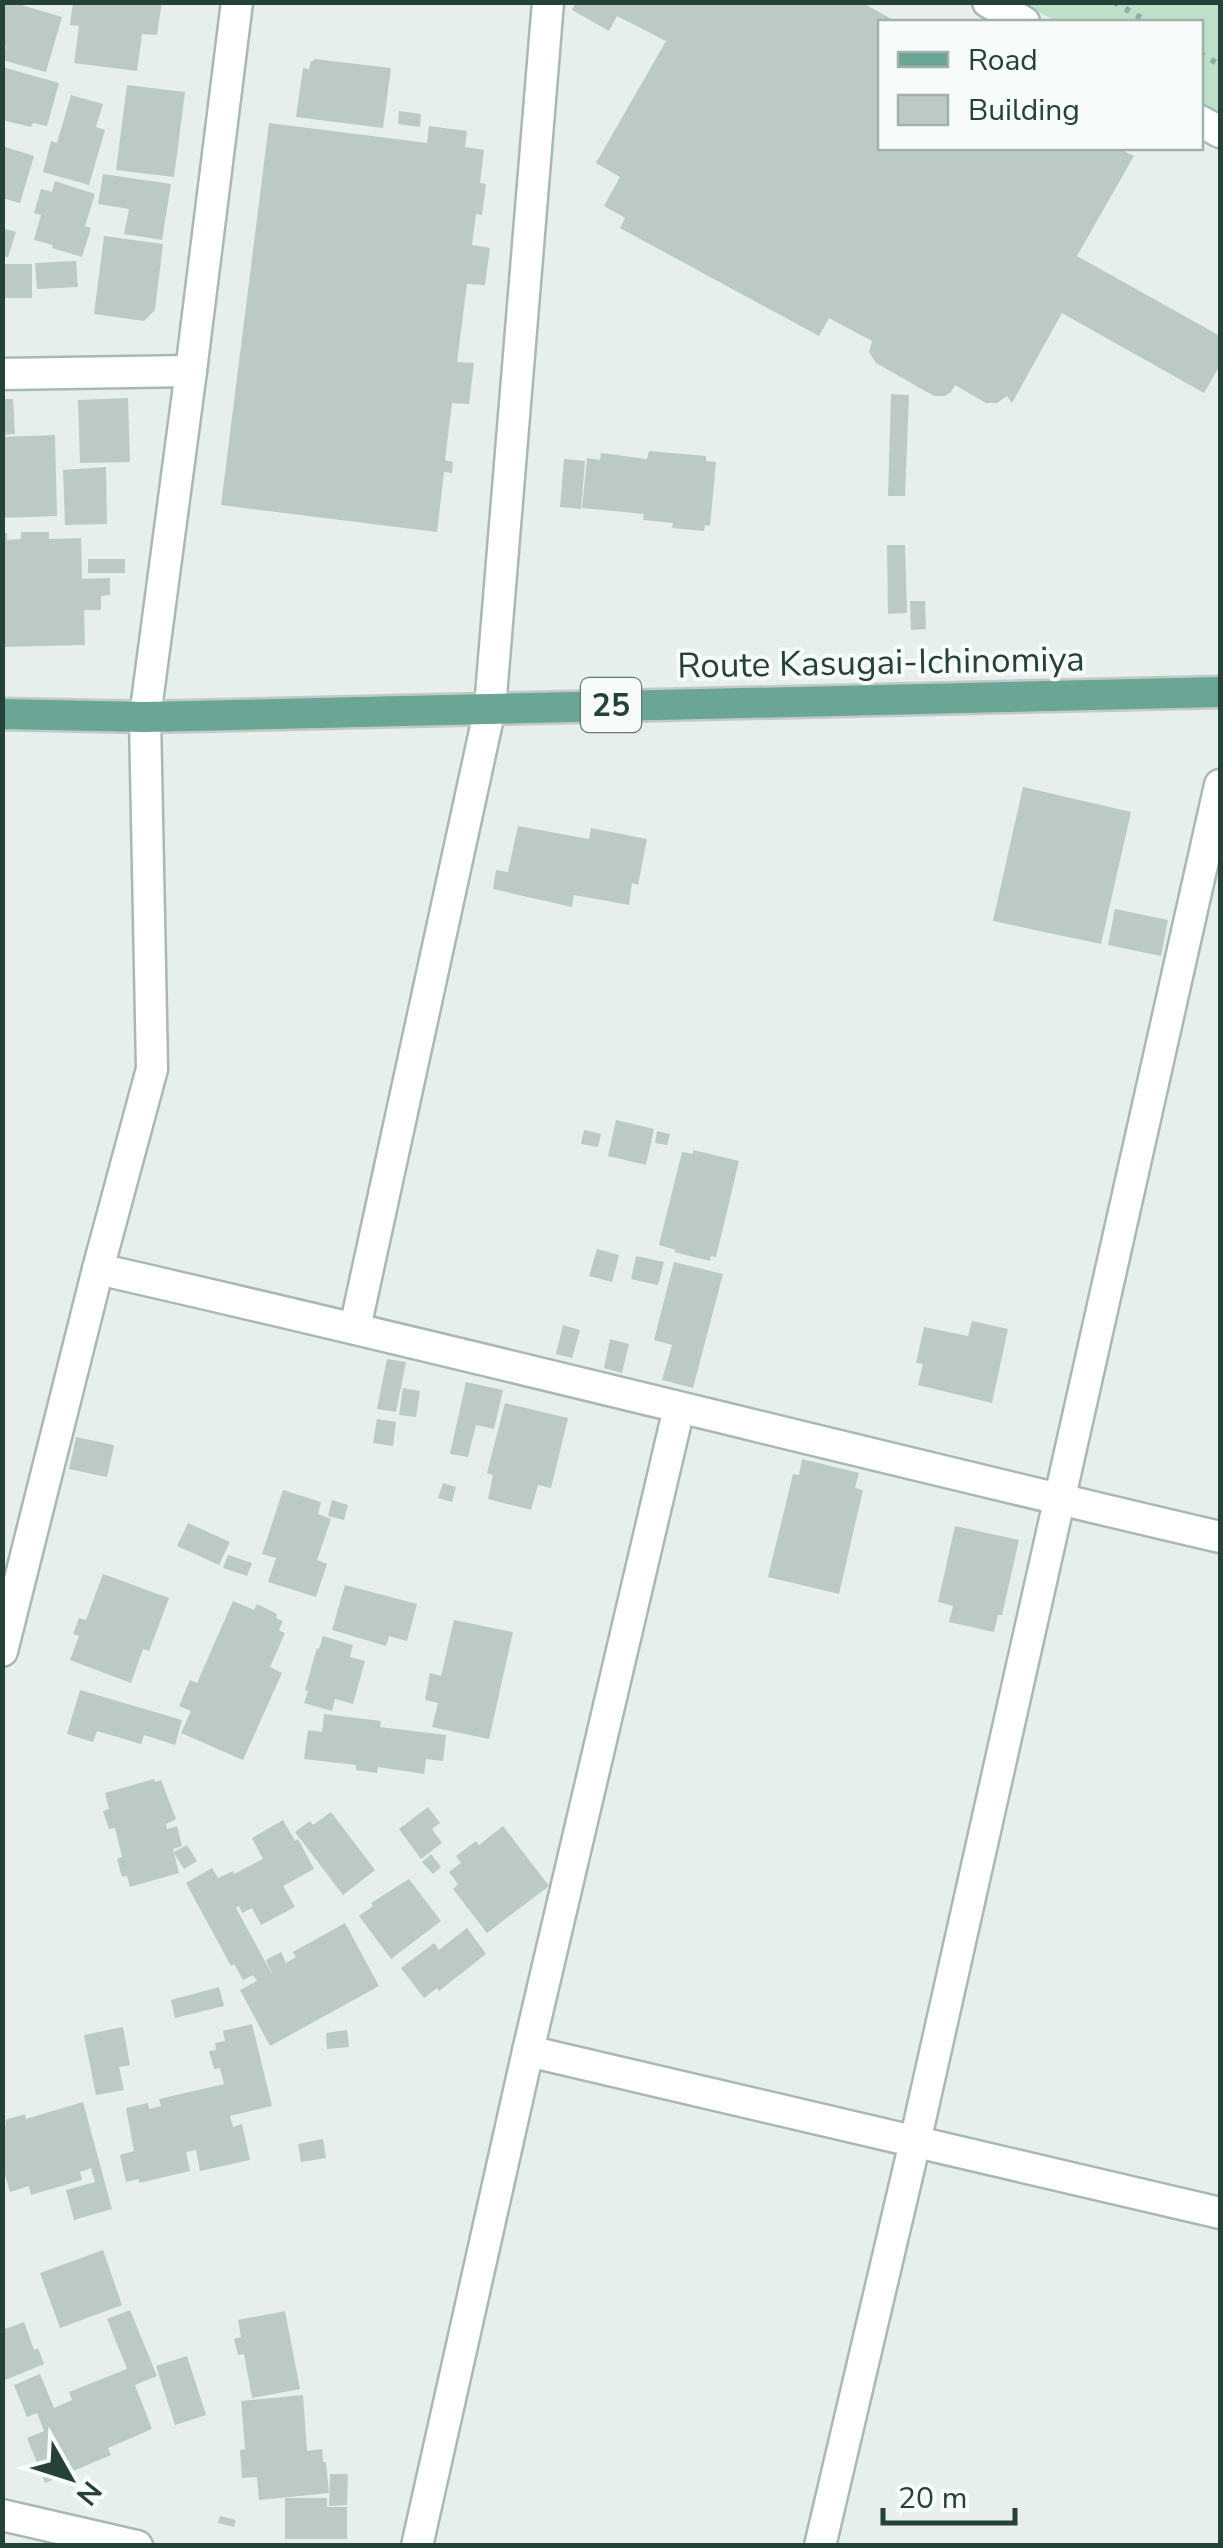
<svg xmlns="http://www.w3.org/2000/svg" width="1223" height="2548" font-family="'Nunito Sans',sans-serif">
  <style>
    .green { fill: #bfe0c8 }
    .building { fill: #bbcac4 }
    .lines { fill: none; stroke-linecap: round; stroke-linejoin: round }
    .minor-casing { stroke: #a8b8b2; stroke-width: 35 }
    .major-casing { stroke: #c2cac8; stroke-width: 35 }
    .path { stroke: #86b3a5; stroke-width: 6; stroke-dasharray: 5 8; stroke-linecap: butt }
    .minor { stroke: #fff; stroke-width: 30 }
    .major { stroke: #6aa596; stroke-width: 30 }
    .labels { text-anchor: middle; stroke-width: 8; stroke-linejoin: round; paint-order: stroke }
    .shield { fill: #f7fbf9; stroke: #637a73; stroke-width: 2.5 }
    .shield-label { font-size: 32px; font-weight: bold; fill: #24423a }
    .street-label { font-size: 35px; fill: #24423a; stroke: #f7fbf9 }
  </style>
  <rect width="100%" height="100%" fill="#e6efeb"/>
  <polygon class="green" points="1022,3 1220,3 1220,113 1201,102 1200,22 1058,22"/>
  <g class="building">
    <polygon points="2,2 11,2 62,17 46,72 2,60 6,47 2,46"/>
    <polygon points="73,2 162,2 157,35 142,34 137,71 74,63 79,26 70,25"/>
    <polygon points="576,2 861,2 897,22 880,22 880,148 1118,148 1134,156 1077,256 1220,336 1220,365 1204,393 1062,313 1012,403 1007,396 997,403 986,403 955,385 951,392 945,396 934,396 876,363 869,352 872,341 829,318 819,336 620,228 625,218 604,206 620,177 596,163 666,41 617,16 609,31 572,10"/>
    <polygon points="314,59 391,68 383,128 296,117 303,68 309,69 311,61 314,61"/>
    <polygon points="2,67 59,83 47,126 33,123 31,127 2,120"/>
    <polygon points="127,85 185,92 174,177 116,170"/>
    <polygon points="71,95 103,104 96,127 105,130 89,185 43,172 51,141 57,143"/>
    <polygon points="399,111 421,114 420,127 398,124"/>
    <polygon points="269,123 427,143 429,126 467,131 465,147 484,150 480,183 486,184 482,215 476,214 472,245 490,248 485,285 467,284 457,362 474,363 469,404 452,403 445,460 453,462 452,473 444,472 437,532 221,505"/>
    <polygon points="2,146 34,156 20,203 2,198"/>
    <polygon points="103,174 171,184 162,240 124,234 129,209 98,204"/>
    <polygon points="55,181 95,194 85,226 91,228 82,257 52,248 53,245 34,240 41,215 34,213 41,189 52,192"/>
    <polygon points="2,228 16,232 8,257 2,256"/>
    <polygon points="104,236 163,244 155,310 144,321 94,314"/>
    <polygon points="76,261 78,287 37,289 35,263"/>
    <rect x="2" y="264" width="30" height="34"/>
    <polygon points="891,394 909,395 905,496 888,496"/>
    <polygon points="128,398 130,462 80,463 78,400"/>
    <polygon points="2,399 13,399 15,434 2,435"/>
    <polygon points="55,435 57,516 2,518 2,437"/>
    <polygon points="649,451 706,456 706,461 716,462 710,526 705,525 704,531 672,528 673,523 643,520 644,514 582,508 587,458 600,460 601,453 647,459"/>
    <polygon points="564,459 585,461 581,509 560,507"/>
    <polygon points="106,467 107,524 65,525 63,470"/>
    <polygon points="21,532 49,532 49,539 81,538 82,579 110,578 110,595 101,596 101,610 84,610 85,645 2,647 2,533 7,533 7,540 21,539"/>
    <polygon points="887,545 905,545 907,613 888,614"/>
    <rect x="88" y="559" width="37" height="14"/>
    <polygon points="910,601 925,601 926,629 911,630"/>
    <polygon points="1023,787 1131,812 1101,944 993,921"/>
    <polygon points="518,826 589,839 591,828 647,839 638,885 632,883 629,905 574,895 572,907 493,889 496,870 508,872"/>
    <polygon points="1115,909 1168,920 1161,956 1108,945"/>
    <polygon points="616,1120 654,1129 646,1165 608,1156"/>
    <polygon points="584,1130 601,1134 598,1147 581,1144"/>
    <polygon points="657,1131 670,1134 667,1145 655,1143"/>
    <polygon points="693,1150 739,1161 716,1257 711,1256 710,1261 674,1252 676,1250 659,1245 682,1152 693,1154"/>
    <polygon points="597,1249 619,1255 612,1282 589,1276"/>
    <polygon points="636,1256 664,1262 658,1285 631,1279"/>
    <polygon points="674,1262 723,1274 693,1388 662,1380 672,1345 654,1340"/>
    <polygon points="972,1321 1008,1329 992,1403 918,1385 923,1364 916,1363 924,1327 968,1336"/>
    <polygon points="563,1325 580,1330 572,1358 556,1354"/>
    <polygon points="610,1339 629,1344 622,1373 604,1368"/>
    <polygon points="387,1359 406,1362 396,1412 377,1409"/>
    <polygon points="466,1382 503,1390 494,1429 476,1425 468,1457 450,1454"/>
    <polygon points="403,1388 420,1391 416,1417 399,1415"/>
    <polygon points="505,1403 568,1418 551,1488 538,1485 531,1510 488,1499 493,1475 487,1473"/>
    <polygon points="377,1419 396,1422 393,1446 373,1443"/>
    <polygon points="76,1437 114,1445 107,1477 69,1469"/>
    <polygon points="802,1459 859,1473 855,1488 863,1490 839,1594 768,1577 793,1474 799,1475"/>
    <polygon points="443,1483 456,1487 452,1502 438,1498"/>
    <polygon points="283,1490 321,1502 318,1514 331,1519 317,1560 327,1564 316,1597 268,1582 276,1558 262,1554"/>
    <polygon points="332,1500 348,1505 344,1520 328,1516"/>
    <polygon points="188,1523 230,1542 219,1565 177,1546"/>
    <polygon points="955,1526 1019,1540 1002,1615 998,1615 994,1632 949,1622 953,1606 938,1602"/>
    <polygon points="228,1555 252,1563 247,1576 223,1568"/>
    <polygon points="103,1574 169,1598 149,1651 143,1649 131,1683 70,1660 79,1636 73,1634 79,1618 86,1620"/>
    <polygon points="345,1585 417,1604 407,1641 389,1636 386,1646 332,1630"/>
    <polygon points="233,1601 254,1610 257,1604 277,1614 276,1618 283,1621 279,1630 285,1633 270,1667 282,1673 243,1760 181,1733 191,1711 179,1706 190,1680 197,1683"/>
    <polygon points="454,1620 513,1632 489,1739 432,1727 438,1703 425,1700 430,1673 441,1676"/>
    <polygon points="323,1636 353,1645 350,1657 365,1661 353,1704 335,1699 332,1711 304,1703 308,1691 305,1690 317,1648 319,1649"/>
    <polygon points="80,1690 182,1720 175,1745 144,1735 141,1744 97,1731 93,1742 67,1734"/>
    <polygon points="324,1714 381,1721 380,1727 446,1735 443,1761 426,1759 424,1774 378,1767 377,1773 356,1770 356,1765 304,1759 308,1730 322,1732"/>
    <polygon points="154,1779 155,1782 161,1780 176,1819 166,1824 167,1829 177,1826 182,1846 173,1849 174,1852 187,1845 197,1861 184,1869 174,1853 179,1873 130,1887 127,1876 122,1877 117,1859 122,1857 115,1828 109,1829 103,1811 109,1809 105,1793"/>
    <polygon points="428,1807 440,1823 432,1829 442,1843 421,1859 399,1829"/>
    <polygon points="331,1812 375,1870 343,1895 295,1832 310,1821 313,1825"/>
    <polygon points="283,1820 295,1841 298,1839 314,1869 283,1886 295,1907 261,1925 252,1908 242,1913 239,1906 236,1908 273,1976 266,1960 281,1952 286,1963 296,1957 293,1952 345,1923 379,1986 270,2046 240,1990 257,1981 253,1975 243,1980 234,1964 231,1966 186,1883 212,1868 218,1878 233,1871 234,1874 263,1859 252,1838"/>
    <polygon points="503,1826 549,1886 487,1933 453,1889 458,1884 449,1872 461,1863 456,1856 476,1841 479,1845"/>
    <polygon points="431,1854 441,1867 433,1874 422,1862"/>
    <polygon points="409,1879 441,1921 391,1959 359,1916 373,1906 371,1903"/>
    <polygon points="467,1928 486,1954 439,1991 437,1988 424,1998 401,1968 434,1943 439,1950"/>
    <polygon points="219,1987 224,2006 175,2018 171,2000"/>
    <polygon points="252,2024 272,2106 230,2116 233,2127 242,2124 250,2160 200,2171 196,2150 186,2152 190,2171 139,2183 139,2179 126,2182 120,2155 134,2151 126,2108 148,2103 149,2109 161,2106 159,2099 224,2084 220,2068 214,2069 209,2051 216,2050 215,2043 225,2041 223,2031"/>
    <polygon points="123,2027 130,2065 119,2067 124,2090 96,2095 84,2035"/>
    <polygon points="347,2030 349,2047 327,2049 326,2033"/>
    <polygon points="83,2102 112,2209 74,2220 66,2190 95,2182 91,2168 80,2172 82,2180 31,2195 29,2186 10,2192 5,2175 2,2176 2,2126 6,2125 5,2120 25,2114 26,2119"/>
    <polygon points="323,2139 326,2158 301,2162 298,2144"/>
    <polygon points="103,2250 122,2305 60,2328 40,2273"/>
    <polygon points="130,2310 157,2376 135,2385 152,2429 108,2448 111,2455 45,2483 27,2438 44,2431 37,2413 27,2417 14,2385 40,2374 54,2408 72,2400 69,2392 127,2369 107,2319"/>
    <polygon points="285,2311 300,2389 252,2398 244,2354 238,2355 234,2339 241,2337 238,2320"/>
    <polygon points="24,2322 34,2350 38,2348 44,2364 5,2380 2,2374 2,2330"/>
    <polygon points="187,2356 206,2415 175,2425 156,2366"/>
    <polygon points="303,2395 307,2451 322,2449 323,2462 326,2462 329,2493 259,2500 257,2477 242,2478 240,2450 245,2449 241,2401"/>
    <polygon points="330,2474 348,2474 347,2505 329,2506"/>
    <polygon points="285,2498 327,2498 327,2507 347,2507 347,2539 285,2539"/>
    <polygon points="220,2516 236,2520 234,2527 218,2523"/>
  </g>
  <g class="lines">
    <g class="minor-casing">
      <g id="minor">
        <polyline points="988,2 1024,22"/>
        <polyline points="1200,121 1220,132"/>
        <polyline points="2,374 191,371"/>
        <path d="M98,1269C473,1354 846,1450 1220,1537"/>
        <polyline points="355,1328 490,708 548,2"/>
        <polyline points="2,1651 98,1269 152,1069 145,717 191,371 237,2"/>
        <polyline points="528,2051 1220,2213"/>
        <polyline points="2,2515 137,2546"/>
        <polyline points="417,2546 528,2051 679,1408"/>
        <polyline points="820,2546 915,2142 1220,785"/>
      </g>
    </g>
    <g class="major-casing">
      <polyline id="major" points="2,714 145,717 1220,692"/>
    </g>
    <g class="path">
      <polyline points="1114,2 1148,22"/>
      <polyline points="1200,53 1220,65"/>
    </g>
    <use href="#minor" class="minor"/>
    <use href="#major" class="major"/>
  </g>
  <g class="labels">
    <rect class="shield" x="581" y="678" width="60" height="54" rx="8"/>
    <g class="shield-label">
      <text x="611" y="716">25</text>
    </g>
    <g class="street-label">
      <text transform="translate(881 662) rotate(-1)" y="12">Route Kasugai-Ichinomiya</text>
    </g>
  </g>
  <rect width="1223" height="2548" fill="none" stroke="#24423a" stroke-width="10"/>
  <rect x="878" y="20" width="325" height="130" fill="#f7fbf9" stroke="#a3b1ad" stroke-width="2.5"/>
  <rect x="898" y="52" width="50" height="15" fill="#6aa596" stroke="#a3b1ad" stroke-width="2.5"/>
  <text x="968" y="70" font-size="30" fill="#24423a">Road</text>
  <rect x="898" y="95" width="50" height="30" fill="#bbcac4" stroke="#a3b1ad" stroke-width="2.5"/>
  <text x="968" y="120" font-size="30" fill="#24423a">Building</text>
  <g transform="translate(70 2478) rotate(129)" stroke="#f7fbf9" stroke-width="8" paint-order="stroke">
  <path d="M0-8L18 38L0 25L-18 38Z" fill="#24423a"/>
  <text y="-15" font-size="28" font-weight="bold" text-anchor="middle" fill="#24423a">N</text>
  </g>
  <path d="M883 2508v15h132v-15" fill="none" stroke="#24423a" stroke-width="5"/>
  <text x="898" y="2508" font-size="30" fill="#24423a" stroke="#f7fbf9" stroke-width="8" paint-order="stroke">20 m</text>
</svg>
